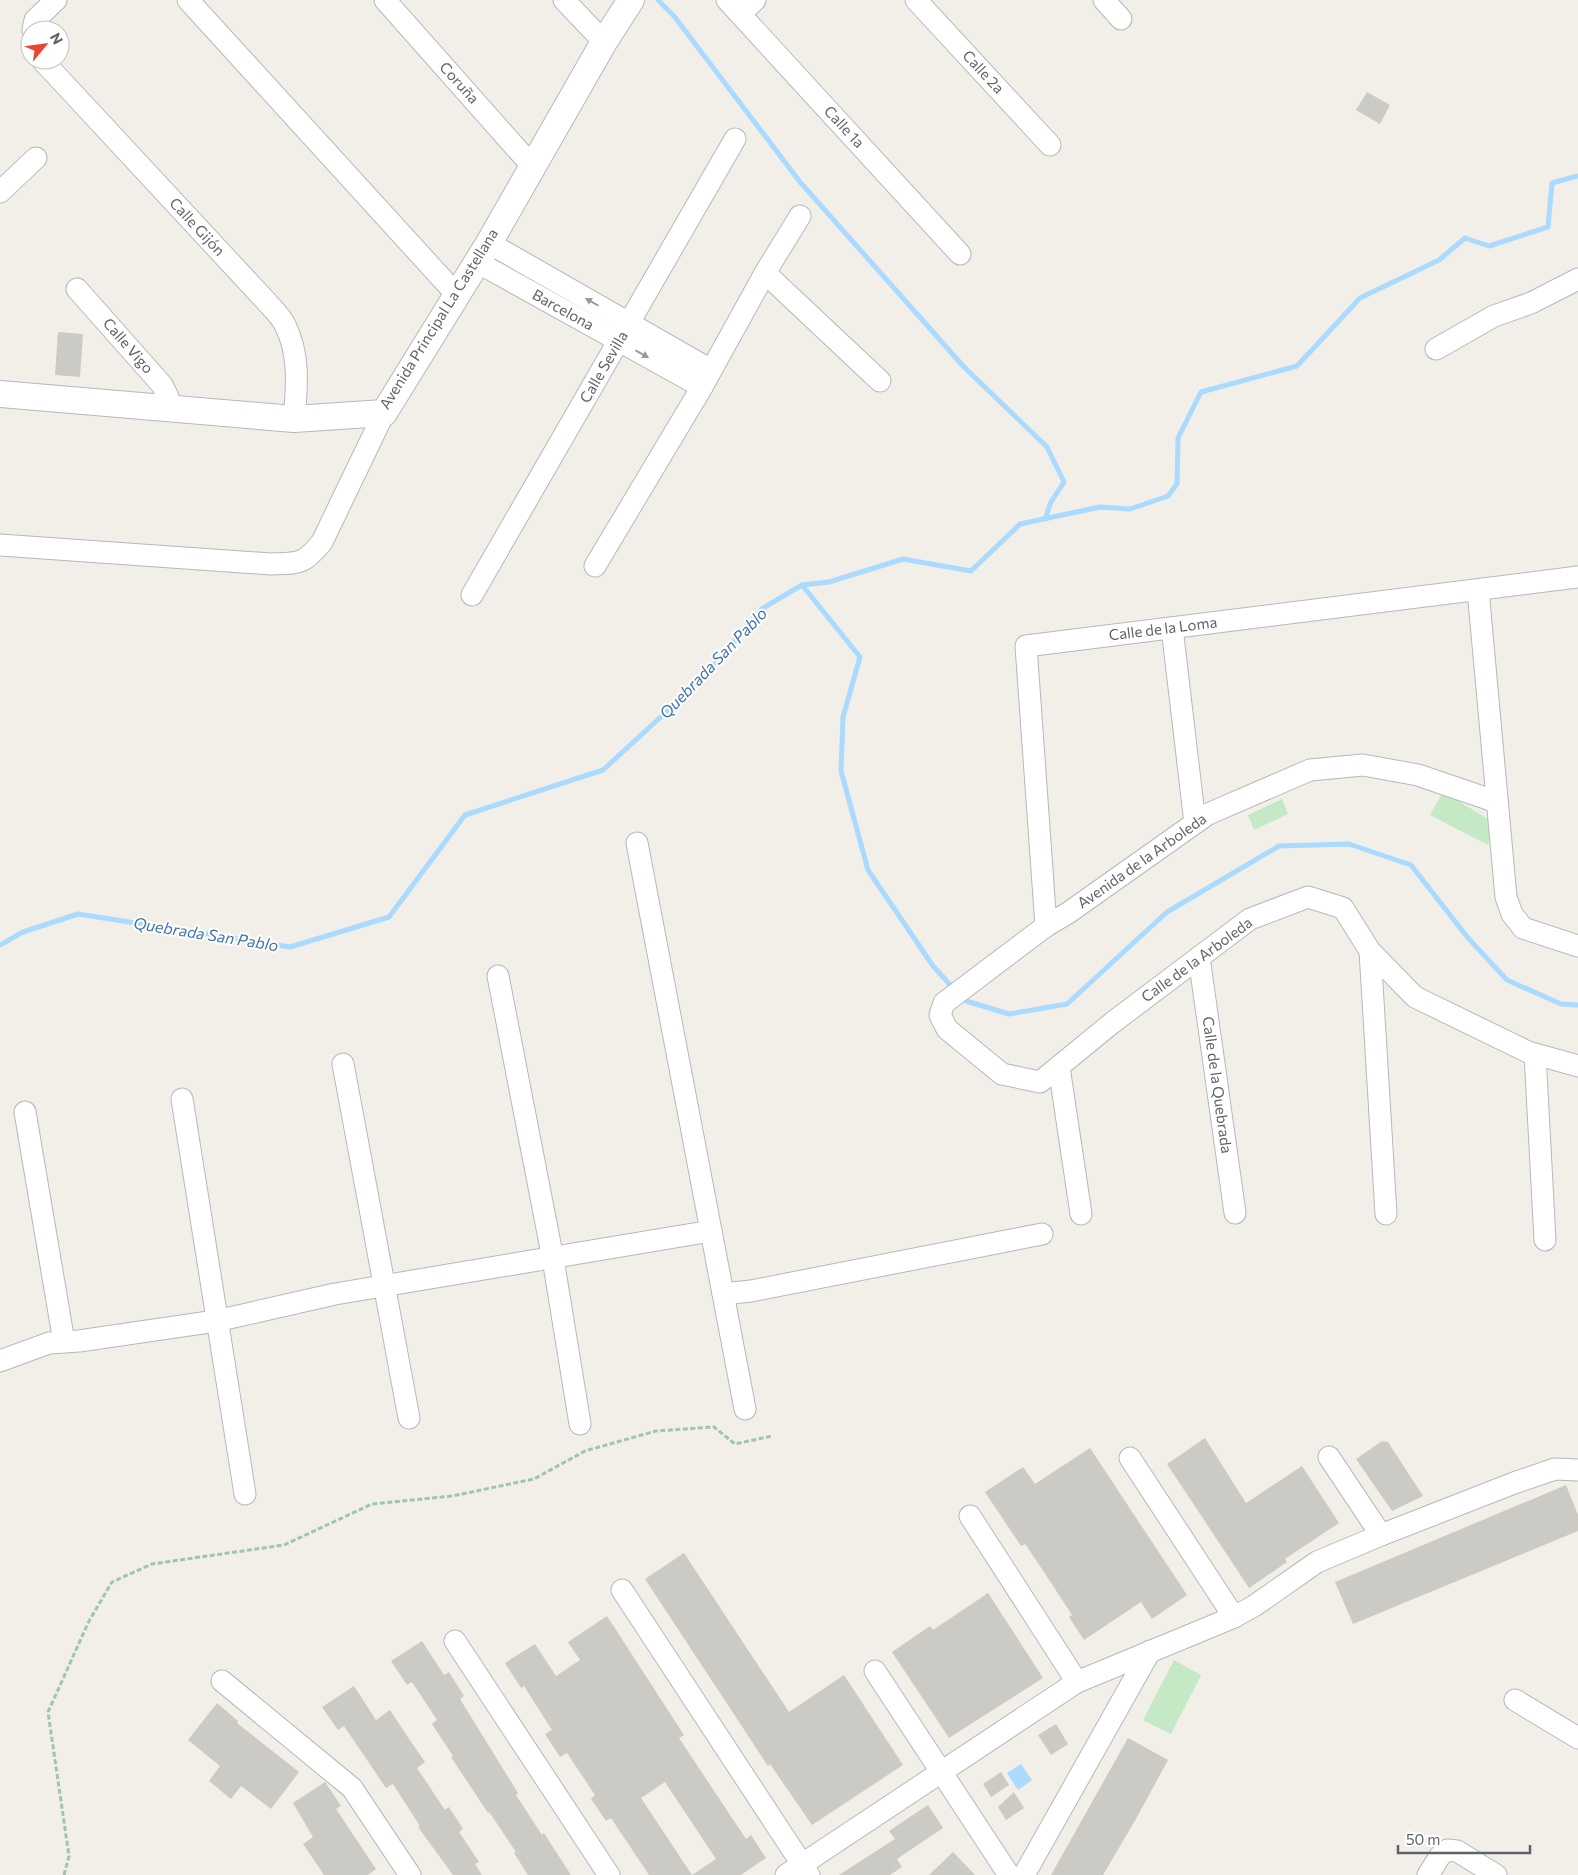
<svg xmlns="http://www.w3.org/2000/svg" width="1578" height="1875" font-family="Commissioner,sans-serif">
  <style>
    .green { fill: #c5e8c5 }
    .water { fill: #aadaff }
    .lines { fill: none; stroke-linecap: round; stroke-linejoin: round }
    .stream { stroke: #aadaff; stroke-width: 5 }
    .building { fill: #cccac5; fill-rule: evenodd }
    .minor-casing { stroke: #b5b8bc; stroke-width: 23 }
    .tertiary-casing { stroke: #b5b8bc; stroke-width: 28 }
    .path { stroke: #9cc7a9; stroke-width: 3; stroke-dasharray: 5 2.5; stroke-linecap: butt }
    .minor { stroke: #fff; stroke-width: 21 }
    .tertiary { stroke: #fff; stroke-width: 26 }
    .oneway { fill: #979a9d }
    .labels { text-anchor: middle; stroke-width: 4; stroke-linejoin: round; paint-order: stroke }
    .street-label { font-size: 15px; fill: #5f6368; stroke: #fff }
    .water-label { font-size: 16px; font-style: italic; fill: #4174aa; stroke: #fff }
  </style>
  <rect width="100%" height="100%" fill="#f1efe8"/>
  <g class="green">
    <polygon points="1443,792 1493,822 1488,845 1430,815"/>
    <polygon points="1282,799 1288,814 1254,830 1248,815"/>
    <polygon points="1174,1660 1201,1675 1171,1734 1143,1720"/>
  </g>
  <polygon class="water" points="1021,1764 1032,1780 1018,1790 1007,1773"/>
  <g class="lines">
    <g class="stream">
      <polyline points="658,0 674,16 800,182 964,367 1047,447 1064,482 1051,502 1045,519"/>
      <polyline points="802,585 860,657 843,717 841,771 868,870 933,966 954,989"/>
      <polyline points="0,945 23,932 78,914 290,947 389,917 465,815 603,770 701,680 763,608 802,585 829,582 903,559 971,571 1020,524 1100,507 1130,509 1168,496 1177,484 1178,438 1201,392 1297,366 1360,298 1439,260 1465,238 1489,246 1548,227 1552,183 1578,176"/>
      <polyline points="962,997 966,1001 1009,1014 1067,1004 1167,912 1279,846 1349,844 1411,865 1468,938 1507,980 1561,1004 1578,1005"/>
    </g>
  </g>
  <g class="building">
    <polygon points="1367,92 1390,105 1380,124 1356,110"/>
    <polygon points="58,332 83,334 80,377 55,375"/>
    <polygon points="1205,1438 1246,1503 1302,1466 1339,1523 1285,1559 1287,1562 1249,1588 1167,1464"/>
    <polygon points="1382,1441 1388,1442 1423,1496 1392,1511 1356,1459"/>
    <polygon points="1090,1448 1187,1595 1152,1619 1141,1602 1084,1640 1069,1617 1072,1615 1044,1572 1025,1544 1021,1546 985,1492 1023,1467 1035,1484"/>
    <polygon points="1566,1485 1578,1515 1578,1531 1353,1624 1335,1582"/>
    <polygon points="684,1553 789,1712 844,1675 903,1765 812,1825 770,1764 768,1766 645,1579"/>
    <polygon points="988,1593 1043,1678 949,1738 892,1652 930,1626 933,1630"/>
    <path d="M607,1616L684,1735L679,1738L746,1839L751,1835L766,1858L741,1875H649L611,1818L606,1821L591,1799L595,1795L567,1753L560,1757L545,1734L552,1730L524,1686L521,1688L505,1663L535,1644L556,1676L580,1660L568,1642ZM665,1782L716,1859L692,1875L641,1798Z"/>
    <polygon points="422,1641 444,1675 449,1672 464,1696 460,1699 518,1793 516,1795 542,1835 544,1833 571,1875 528,1875 514,1853 516,1852 489,1812 488,1813 451,1757 453,1756 432,1724 437,1720 412,1682 407,1685 391,1661"/>
    <polygon points="354,1686 376,1720 390,1710 409,1739 425,1762 417,1768 445,1810 449,1807 463,1829 459,1832 479,1862 475,1864 482,1875 453,1875 418,1827 420,1826 393,1784 386,1788 344,1726 338,1730 322,1707"/>
    <polygon points="217,1703 238,1721 237,1723 299,1772 271,1809 241,1786 231,1799 209,1781 220,1766 188,1740"/>
    <polygon points="1056,1724 1068,1744 1051,1755 1038,1735"/>
    <polygon points="1128,1738 1168,1760 1137,1817 1103,1875 1051,1875"/>
    <polygon points="1001,1772 1009,1785 991,1797 983,1784"/>
    <polygon points="325,1782 341,1806 336,1809 376,1869 368,1875 324,1875 303,1844 313,1837 293,1803"/>
    <polygon points="1014,1792 1024,1808 1006,1820 998,1807"/>
    <polygon points="928,1805 943,1828 897,1859 902,1867 890,1875 839,1875 895,1839 889,1831"/>
    <polygon points="953,1852 975,1875 929,1875"/>
  </g>
  <g class="lines">
    <g class="minor-casing">
      <g id="minor">
        <polyline points="188,0 456,294"/>
        <polyline points="385,0 533,167"/>
        <polyline points="564,0 604,42"/>
        <polyline points="727,0 960,254"/>
        <polyline points="916,0 1050,145"/>
        <polyline points="1104,0 1121,19"/>
        <polyline points="740,14 755,0"/>
        <polyline points="33,30 35,20 56,0"/>
        <path d="M42,60L265,300C272,308 281,316 285,325C300,354 297,388 294,419"/>
        <polyline points="0,192 36,158"/>
        <polyline points="489,243 711,370"/>
        <polyline points="477,262 702,387"/>
        <polyline points="765,273 880,381"/>
        <polyline points="77,289 162,385 168,397 168,409"/>
        <polyline points="1436,349 1494,316 1531,303 1578,279"/>
        <path d="M0,545L271,564C300,563 303,565 322,542L384,413"/>
        <polyline points="595,566 702,387 765,273 800,216"/>
        <polyline points="1478,590 1506,897 1512,914 1523,928 1578,946"/>
        <polyline points="472,595 735,139"/>
        <polyline points="1172,628 1195,823"/>
        <polyline points="1497,802 1418,775 1363,765 1310,770 1208,814 1068,913 1046,926 944,1003 940,1015 947,1029 1002,1074 1040,1082 1112,1023 1250,919 1308,897 1343,908 1370,951 1415,997 1528,1052 1578,1066"/>
        <polyline points="637,843 745,1409"/>
        <polyline points="1046,926 1026,646 1578,577"/>
        <polyline points="1370,951 1386,1214"/>
        <polyline points="1199,957 1235,1213"/>
        <polyline points="498,976 553,1259 580,1424"/>
        <polyline points="1535,1054 1545,1240"/>
        <polyline points="343,1064 409,1418"/>
        <polyline points="1059,1067 1081,1214"/>
        <polyline points="182,1099 245,1494"/>
        <polyline points="25,1112 64,1342"/>
        <polyline points="723,1294 751,1291 1042,1234"/>
        <polyline points="0,1361 49,1343 79,1341 216,1321 335,1294 711,1231"/>
        <polyline points="1329,1457 1381,1535"/>
        <polyline points="1130,1458 1234,1617"/>
        <polyline points="970,1516 1077,1682"/>
        <polyline points="622,1590 809,1875"/>
        <polyline points="455,1641 609,1875"/>
        <polyline points="875,1671 1009,1875"/>
        <polyline points="222,1681 352,1788 410,1875"/>
        <polyline points="1515,1700 1578,1738"/>
        <polyline points="786,1875 1077,1682 1234,1617 1254,1606 1317,1562 1381,1535 1514,1483 1555,1469 1578,1470"/>
        <polyline points="1024,1875 1150,1651"/>
        <polyline points="1428,1875 1440,1856 1447,1850 1457,1851 1496,1875"/>
      </g>
    </g>
    <g class="tertiary-casing">
      <polyline id="tertiary" points="0,394 294,419 384,413 489,243 604,42 631,0"/>
    </g>
    <polyline class="path" points="64,1875 69,1856 48,1712 89,1621 112,1582 152,1564 284,1545 372,1504 452,1496 534,1479 585,1451 656,1431 714,1427 735,1444 772,1436"/>
    <use href="#minor" class="minor"/>
    <use href="#tertiary" class="tertiary"/>
  </g>
  <defs><path id="oneway-solid" d="M-6-.8H1V-3.2L6.5 0L1 3.2V.8H-6Z" transform="scale(1.25)"/></defs>
  <g class="oneway">
    <use href="#oneway-solid" transform="translate(592 302) rotate(-150)"/>
    <use href="#oneway-solid" transform="translate(642 354) rotate(29)"/>
  </g>
  <g class="labels">
    <g class="street-label">
      <text transform="translate(983 72) rotate(47)" y="5">Calle 2a</text>
      <text transform="translate(459 83) rotate(48)" y="5">Coruña</text>
      <text transform="translate(844 127) rotate(47)" y="5">Calle 1a</text>
      <text transform="translate(197 227) rotate(47)" y="5">Calle Gijón</text>
      <text transform="translate(563 310) rotate(29)" y="5">Barcelona</text>
      <text transform="translate(439 319) rotate(-58)" y="5">Avenida Principal La Castellana</text>
      <text transform="translate(128 346) rotate(49)" y="5">Calle Vigo</text>
      <text transform="translate(604 367) rotate(-60)" y="5">Calle Sevilla</text>
      <text transform="translate(1163 629) rotate(-7)" y="5">Calle de la Loma</text>
      <text transform="translate(1142 861) rotate(-35)" y="5">Avenida de la Arboleda</text>
      <text transform="translate(1197 960) rotate(-36)" y="5">Calle de la Arboleda</text>
      <text transform="translate(1217 1085) rotate(82)" y="5">Calle de la Quebrada</text>
    </g>
    <g class="water-label">
      <text transform="translate(713 663) rotate(-46)" y="6">Quebrada San Pablo</text>
      <text transform="translate(206 934) rotate(9)" y="6">Quebrada San Pablo</text>
    </g>
  </g>
  <g transform="translate(45 45) rotate(61)"><circle r="24" fill="#ffffff" stroke="#bfc1c3"/>
  <path d="M0-4L9 19L0 12L-9 19Z" fill="#ea4335"/>
  <text y="-8" font-size="14" font-weight="bold" text-anchor="middle" fill="#5f6368">N</text>
  </g>
  <path d="M1398 1845v8h132v-8" fill="none" stroke="#5f6368" stroke-width="2.5"/>
  <text x="1406" y="1845" font-size="15" fill="#5f6368" stroke="#ffffff" stroke-width="4" paint-order="stroke">50 m</text>
</svg>
